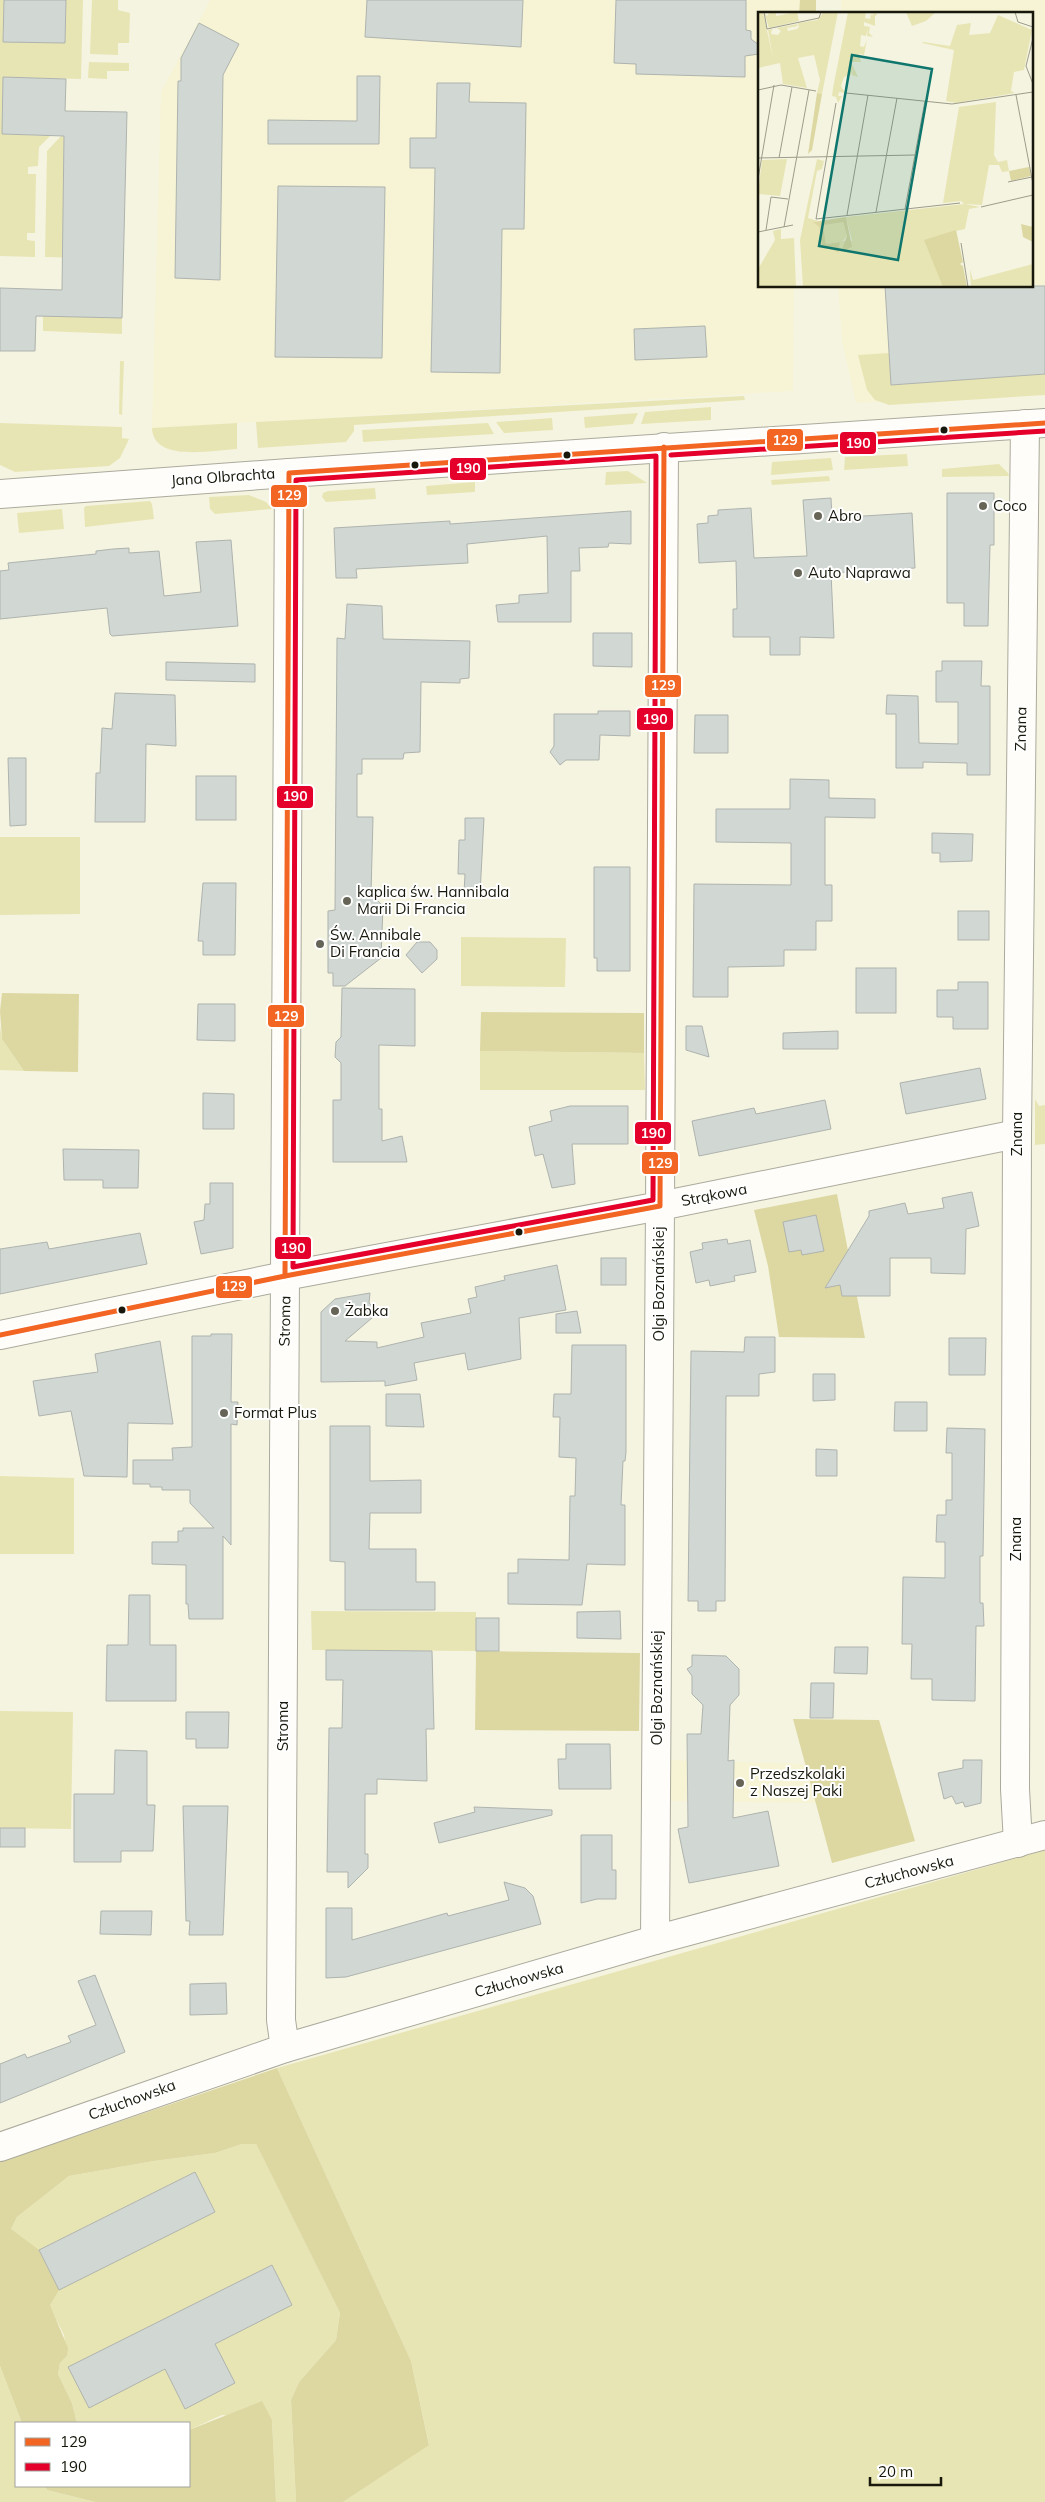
<svg xmlns="http://www.w3.org/2000/svg" width="1045" height="2502" font-family="Mulish,sans-serif">
  <style>
    .built { fill: #f6f4d4 }
    .green { fill: #e8e5b4 }
    .forest { fill: #ddd8a2 }
    .building { fill: #d1d7d2; stroke: #aeb3ae }
    .lines { fill: none; stroke-linecap: round; stroke-linejoin: round }
    .street-casing { stroke: #abaa9c; stroke-width: 30 }
    .secondary-casing { stroke: #abaa9c; stroke-width: 30 }
    .street { stroke: #fefdfa; stroke-width: 28 }
    .secondary { stroke: #fefdfa; stroke-width: 28 }
    .bus-1-casing { stroke: #fff; stroke-width: 9 }
    .bus-2-casing { stroke: #fff; stroke-width: 9 }
    .bus-1 { stroke: #f26522; stroke-width: 5 }
    .bus-2 { stroke: #e4002b; stroke-width: 5 }
    .bus-dot { fill: #17170b; stroke: #fff; stroke-width: 2 }
    .poi-dot { fill: #656456; stroke: #fff; stroke-width: 2 }
    .labels { text-anchor: middle; stroke-width: 4; stroke-linejoin: round; paint-order: stroke }
    .street-label { font-size: 15px; fill: #17170b; stroke: #fff }
    .poi-label { font-size: 15px; fill: #17170b; stroke: #fff; text-anchor: start }
    .inset-road { fill: none; stroke: #9c9c8b; stroke-width: 1 }
    .view { fill: #0f766e; fill-opacity: 0.15; stroke: #0f766e; stroke-width: 2.5 }
    .inset-edge { fill: none; stroke: #17170b; stroke-width: 2.5 }
    .line-badge { stroke: #fff; stroke-width: 2 }
    .badge-label { font-size: 14px; text-anchor: middle; font-weight: bold; fill: #fff }
  </style>
  <rect width="100%" height="100%" fill="#f5f4e1"/>
  <g class="built">
    <polygon points="210,0 800,0 799,14 759,14 759,286 794,286 793,391 152,428 161,92"/>
    <polygon points="841,0 1045,0 1045,391 856,403 842,341 838,286 1031,286 1031,14 841,14"/>
    <polygon points="669,1760 804,1764 816,1803 670,1801"/>
  </g>
  <g class="green">
    <polygon points="0,0 4,0 3,41 65,43 66,0 83,0 81,79 3,77 2,134 50,136 39,147 38,166 28,167 28,174 36,174 35,233 27,233 27,240 35,241 35,257 0,256"/>
    <polygon points="92,0 118,0 118,10 130,13 129,43 118,43 118,55 90,54"/>
    <polygon points="89,62 129,63 129,71 107,71 107,79 88,78"/>
    <polygon points="61,136 64,136 63,222 124,224 124,259 45,257 47,151"/>
    <polygon points="43,316 122,318 122,334 43,331"/>
    <polygon points="889,353 892,385 1045,374 1045,395 889,405 875,400 867,390 858,355"/>
    <polygon points="120,361 124,361 122,415 119,414"/>
    <polygon points="744,396 745,400 354,425 354,431 346,442 258,448 256,422"/>
    <polygon points="711,407 711,420 641,424 645,412"/>
    <polygon points="638,413 633,424 585,428 584,417"/>
    <polygon points="552,418 553,430 504,433 496,422"/>
    <polygon points="0,423 122,427 122,438 129,439 120,458 109,466 15,472 0,465"/>
    <path d="M237,423V449C214,450 153,463 152,428Z"/>
    <polygon points="488,423 494,434 363,442 362,430"/>
    <polygon points="907,454 908,466 844,470 845,457"/>
    <polygon points="831,458 833,470 771,475 772,462"/>
    <polygon points="999,464 1008,473 1009,476 942,477 942,469"/>
    <polygon points="628,471 647,483 605,485 606,472"/>
    <polygon points="829,476 830,481 772,485 771,480"/>
    <polygon points="475,482 475,492 427,495 426,486"/>
    <polygon points="375,488 376,499 326,502 322,497 323,493 328,491"/>
    <polygon points="249,495 266,502 272,509 215,514 210,509 209,497"/>
    <polygon points="150,501 152,504 154,519 85,527 84,508 86,506"/>
    <polygon points="62,509 64,529 19,533 17,513"/>
    <polygon points="0,837 80,837 80,914 0,915"/>
    <polygon points="461,937 566,938 565,987 461,986"/>
    <polygon points="0,1026 2,1039 24,1071 0,1070"/>
    <polygon points="480,1051 644,1053 645,1090 480,1090"/>
    <polygon points="1035,1099 1039,1106 1045,1105 1045,1144 1035,1145"/>
    <polygon points="0,1476 74,1478 74,1554 0,1554"/>
    <polygon points="311,1611 476,1612 476,1651 312,1650"/>
    <polygon points="0,1711 73,1712 71,1829 0,1828"/>
    <polygon points="1045,1850 1045,2502 343,2502 429,2444 411,2361 277,2068"/>
    <polygon points="242,2144 256,2144 340,2313 336,2340 299,2382 291,2400 296,2502 276,2502 272,2420 222,2415 189,2430 189,2423 77,2423 72,2403 58,2374 60,2363 67,2356 64,2335 11,2229 17,2217 69,2176 154,2161 215,2153"/>
    <polygon points="0,2366 22,2423 16,2423 16,2486 45,2486 47,2490 95,2502 0,2502"/>
  </g>
  <g class="forest">
    <polygon points="800,0 816,0 816,14 799,14"/>
    <polygon points="2,993 79,994 78,1072 24,1071 2,1039 0,1011"/>
    <polygon points="481,1012 644,1013 644,1053 480,1051"/>
    <polygon points="837,1194 865,1338 779,1337 768,1266 754,1210"/>
    <polygon points="476,1651 640,1653 639,1731 475,1730"/>
    <polygon points="793,1719 879,1720 915,1841 832,1863"/>
    <polygon points="277,2068 411,2361 429,2445 343,2502 296,2502 291,2400 299,2382 336,2340 340,2313 256,2144 242,2144 215,2153 154,2161 69,2176 17,2217 11,2229 39,2250 59,2290 50,2305 68,2348 67,2356 60,2363 58,2374 72,2403 77,2423 22,2423 0,2366 0,2162"/>
    <polygon points="262,2401 272,2420 276,2502 95,2502 47,2490 45,2486 189,2486 189,2430"/>
  </g>
  <g class="building">
    <polygon points="4,0 66,0 65,43 3,42"/>
    <polygon points="367,0 523,0 521,47 365,37"/>
    <polygon points="616,0 746,0 746,30 751,31 751,39 759,45 759,54 745,56 745,77 636,74 636,64 614,63"/>
    <polygon points="199,23 239,44 223,75 220,280 175,278 178,81 181,81 181,58"/>
    <polygon points="357,76 380,76 379,144 268,144 268,120 357,121"/>
    <polygon points="3,77 66,79 65,111 127,112 122,318 36,316 35,351 0,351 0,288 62,290 64,136 2,134"/>
    <polygon points="437,83 470,83 469,102 526,103 524,229 502,229 500,373 431,372 435,168 410,168 410,138 436,138"/>
    <polygon points="278,186 385,187 382,358 275,357"/>
    <polygon points="885,286 1045,286 1045,374 891,385"/>
    <polygon points="705,326 707,357 635,360 634,329"/>
    <polygon points="947,493 994,493 994,545 990,545 988,626 964,626 964,603 947,603"/>
    <polygon points="831,498 832,518 912,513 915,568 831,573 834,638 800,637 800,655 770,655 770,637 733,637 733,609 737,609 736,561 699,563 697,524 708,523 708,516 718,515 718,510 751,508 754,558 807,556 803,500"/>
    <polygon points="631,511 631,544 609,543 608,547 579,548 580,571 571,571 571,622 498,622 496,605 519,603 519,595 548,593 547,536 467,544 468,563 356,569 357,578 336,578 334,528 450,521 450,524"/>
    <polygon points="231,540 238,626 112,636 110,634 107,608 0,619 0,571 9,570 8,563 96,554 96,551 113,549 129,548 129,553 159,551 164,596 201,592 196,542"/>
    <polygon points="347,604 382,606 383,639 470,641 469,678 460,679 460,683 421,682 420,752 404,753 403,759 362,759 362,774 357,774 357,817 373,817 371,894 383,906 381,958 345,986 333,986 333,973 328,973 328,911 335,910 337,638 345,639"/>
    <polygon points="593,633 632,633 632,667 593,666"/>
    <polygon points="942,661 982,661 981,686 990,686 990,775 967,775 967,763 923,762 923,768 896,768 896,714 886,714 887,695 918,696 919,743 958,744 958,702 936,702 936,671 942,671"/>
    <polygon points="166,662 255,664 255,682 166,680"/>
    <polygon points="115,693 175,695 176,746 146,744 145,822 95,822 96,773 100,773 102,728 112,729"/>
    <polygon points="598,711 630,711 630,736 600,735 599,760 566,760 560,765 550,752 554,746 554,714 598,714"/>
    <polygon points="695,715 728,715 728,753 694,753"/>
    <polygon points="8,758 26,758 26,825 10,826"/>
    <rect x="196" y="776" width="40" height="44"/>
    <polygon points="790,779 829,780 829,798 875,799 875,818 825,817 825,885 832,885 832,921 816,921 816,950 784,950 784,966 728,967 728,997 693,997 694,884 791,885 791,843 716,842 716,809 790,809"/>
    <polygon points="465,818 484,818 480,894 464,893 465,874 458,874 459,840 465,840"/>
    <polygon points="932,833 973,834 972,861 940,862 940,853 932,853"/>
    <polygon points="594,867 630,867 630,971 597,971 597,958 594,958"/>
    <polygon points="203,883 236,883 235,955 203,955 203,941 198,941"/>
    <rect x="958" y="911" width="31" height="29"/>
    <polygon points="417,942 430,942 437,950 437,959 422,973 406,955"/>
    <rect x="856" y="968" width="40" height="45"/>
    <polygon points="958,982 988,982 988,1029 953,1029 953,1017 937,1017 937,990 958,990"/>
    <polygon points="342,988 415,989 415,1046 379,1045 379,1109 382,1109 382,1141 402,1136 407,1162 333,1162 333,1100 341,1100 341,1063 335,1057 336,1042 341,1037"/>
    <polygon points="198,1004 235,1004 235,1041 197,1040"/>
    <polygon points="686,1026 702,1026 709,1057 686,1050"/>
    <polygon points="838,1031 838,1049 783,1049 783,1033"/>
    <polygon points="980,1068 986,1099 906,1114 900,1083"/>
    <polygon points="203,1093 234,1094 234,1129 203,1129"/>
    <polygon points="825,1100 831,1129 699,1156 692,1121 754,1108 756,1114"/>
    <polygon points="570,1106 628,1106 628,1144 572,1144 575,1184 552,1188 543,1154 535,1156 529,1127 552,1121 550,1111"/>
    <polygon points="63,1149 139,1150 138,1188 103,1188 103,1180 64,1180"/>
    <polygon points="210,1183 233,1183 233,1248 201,1254 194,1222 204,1220 205,1204 210,1204"/>
    <polygon points="972,1192 979,1226 966,1229 965,1274 931,1273 931,1258 890,1258 890,1296 842,1296 840,1285 825,1288 869,1216 869,1211 905,1203 908,1214 944,1208 942,1198"/>
    <polygon points="816,1215 824,1251 802,1255 801,1250 789,1252 783,1222"/>
    <polygon points="140,1233 147,1264 0,1294 0,1249 47,1242 49,1249"/>
    <polygon points="727,1239 728,1244 750,1240 756,1272 734,1276 735,1281 710,1286 709,1280 696,1283 690,1252 703,1249 702,1243"/>
    <rect x="601" y="1258" width="25" height="27"/>
    <polygon points="557,1265 566,1310 519,1318 521,1359 468,1370 465,1353 414,1363 417,1380 385,1386 385,1381 321,1382 321,1312 335,1299 370,1293 369,1303 379,1312 345,1341 377,1342 377,1348 424,1337 421,1323 471,1313 468,1299 477,1297 475,1287 505,1280 504,1276"/>
    <polygon points="577,1311 581,1333 556,1333 556,1314"/>
    <polygon points="211,1334 232,1334 231,1402 238,1402 237,1425 231,1424 231,1545 223,1536 223,1619 189,1619 188,1604 186,1604 186,1565 152,1564 152,1542 178,1542 178,1531 183,1531 183,1528 214,1528 190,1503 190,1490 162,1490 162,1487 150,1487 150,1484 133,1484 133,1460 173,1460 172,1448 192,1447 192,1336 211,1336"/>
    <polygon points="745,1337 775,1337 775,1372 759,1374 759,1396 726,1396 725,1601 716,1601 716,1611 698,1611 698,1601 688,1601 691,1351 744,1352"/>
    <polygon points="949,1338 986,1338 985,1375 949,1375"/>
    <polygon points="160,1341 173,1424 128,1423 127,1477 84,1476 71,1411 39,1416 33,1381 98,1372 95,1354"/>
    <polygon points="572,1345 626,1345 626,1452 625,1461 623,1461 621,1505 625,1505 625,1565 587,1564 582,1605 508,1604 508,1573 518,1573 518,1559 569,1560 570,1496 575,1496 576,1458 559,1457 560,1417 553,1417 554,1394 571,1394"/>
    <polygon points="813,1374 835,1374 835,1400 813,1401"/>
    <polygon points="386,1394 420,1394 424,1427 386,1426"/>
    <polygon points="895,1402 927,1402 927,1431 894,1431"/>
    <polygon points="330,1426 370,1426 370,1481 421,1480 421,1513 370,1513 369,1549 416,1549 416,1582 435,1582 435,1610 345,1610 345,1562 330,1561"/>
    <polygon points="947,1428 985,1429 983,1556 980,1556 980,1603 983,1603 984,1626 976,1626 975,1701 932,1700 932,1679 911,1679 912,1644 902,1644 903,1577 945,1578 945,1542 936,1542 937,1515 946,1515 946,1500 952,1500 952,1453 946,1453"/>
    <polygon points="816,1449 837,1450 837,1476 816,1476"/>
    <polygon points="129,1595 150,1595 150,1645 176,1645 176,1701 106,1701 107,1645 128,1645"/>
    <polygon points="620,1611 621,1639 577,1638 577,1612"/>
    <rect x="476" y="1618" width="23" height="33"/>
    <polygon points="835,1647 868,1647 867,1674 834,1673"/>
    <polygon points="326,1650 432,1651 434,1729 426,1729 427,1781 377,1779 377,1794 365,1794 365,1854 368,1854 368,1868 348,1888 348,1872 327,1872 329,1728 342,1728 343,1680 326,1680"/>
    <polygon points="692,1655 726,1656 739,1669 739,1695 730,1705 728,1761 734,1760 733,1818 768,1811 779,1866 689,1883 678,1829 688,1827 687,1734 701,1734 703,1705 692,1694 692,1676 687,1669 692,1666"/>
    <polygon points="811,1683 834,1683 833,1718 810,1718"/>
    <polygon points="186,1712 229,1712 228,1748 196,1748 196,1739 186,1739"/>
    <polygon points="566,1744 610,1744 611,1789 559,1789 558,1759 566,1759"/>
    <polygon points="115,1750 147,1751 147,1805 155,1805 153,1851 121,1851 121,1862 74,1862 74,1794 114,1794"/>
    <polygon points="963,1760 982,1760 981,1803 965,1807 963,1802 956,1804 952,1796 944,1799 938,1773 963,1768"/>
    <polygon points="183,1806 228,1806 223,1935 189,1935 190,1921 186,1921"/>
    <polygon points="474,1807 552,1810 552,1815 439,1843 434,1823 475,1812"/>
    <rect x="0" y="1828" width="25" height="19"/>
    <polygon points="581,1835 612,1835 612,1870 616,1870 616,1899 597,1899 581,1903"/>
    <polygon points="504,1882 525,1888 533,1896 541,1924 346,1977 326,1978 326,1908 352,1908 352,1940 447,1913 448,1916 509,1900"/>
    <polygon points="101,1911 152,1911 151,1935 100,1934"/>
    <polygon points="95,1975 125,2052 0,2103 0,2064 25,2054 27,2058 71,2042 68,2036 96,2025 78,1981"/>
    <polygon points="226,1983 227,2014 190,2015 190,1984"/>
    <polygon points="195,2172 215,2212 59,2290 39,2250"/>
    <polygon points="272,2265 292,2305 215,2344 235,2383 185,2409 165,2369 89,2408 68,2367"/>
  </g>
  <g class="lines">
    <g class="street-casing">
      <g id="street">
        <polyline points="0,494 289,473"/>
        <polyline points="1018,1843 1015,1789 1017,1134 1025,424"/>
        <polyline points="655,1940 660,1206 1017,1134"/>
        <polyline points="285,2048 281,2020 285,1276"/>
        <polyline points="0,2147 285,2048 655,1940 1045,1835"/>
      </g>
    </g>
    <g class="secondary-casing">
      <g id="secondary">
        <polyline points="285,1276 289,473 1045,423"/>
        <polyline points="0,1335 285,1276 660,1206 664,447"/>
      </g>
    </g>
    <use href="#street" class="street"/>
    <use href="#secondary" class="secondary"/>
    <g class="bus-1-casing">
      <g id="bus-1">
        <polyline points="285,1276 289,473 1045,423"/>
        <polyline points="0,1335 285,1276 660,1206 664,447"/>
      </g>
    </g>
    <g class="bus-2-casing">
      <g id="bus-2">
        <polyline points="671,455 1045,431"/>
        <polygon points="656,456 653,1200 293,1267 296,480"/>
      </g>
    </g>
    <use href="#bus-1" class="bus-1"/>
    <use href="#bus-2" class="bus-2"/>
  </g>
  <g class="bus-dot">
    <circle cx="944" cy="430" r="4.5"/>
    <circle cx="567" cy="455" r="4.5"/>
    <circle cx="415" cy="465" r="4.5"/>
    <circle cx="519" cy="1232" r="4.5"/>
    <circle cx="122" cy="1310" r="4.5"/>
  </g>
  <g class="poi-dot">
    <circle cx="983" cy="506" r="5"/>
    <circle cx="818" cy="516" r="5"/>
    <circle cx="798" cy="573" r="5"/>
    <circle cx="347" cy="901" r="5"/>
    <circle cx="320" cy="944" r="5"/>
    <circle cx="335" cy="1311" r="5"/>
    <circle cx="224" cy="1413" r="5"/>
    <circle cx="740" cy="1783" r="5"/>
  </g>
  <g class="labels">
    <g class="street-label">
      <text transform="translate(223 477) rotate(-4)" y="5">Jana Olbrachta</text>
      <text transform="translate(1021 729) rotate(-89)" y="5">Znana</text>
      <text transform="translate(1017 1134) rotate(-90)" y="5">Znana</text>
      <text transform="translate(714 1195) rotate(-11)" y="5">Strąkowa</text>
      <text transform="translate(659 1284) rotate(-90)" y="5">Olgi Boznańskiej</text>
      <text transform="translate(285 1321) rotate(-89)" y="5">Stroma</text>
      <text transform="translate(1016 1539) rotate(-90)" y="5">Znana</text>
      <text transform="translate(657 1688) rotate(-90)" y="5">Olgi Boznańskiej</text>
      <text transform="translate(283 1726) rotate(-90)" y="5">Stroma</text>
      <text transform="translate(909 1872) rotate(-15)" y="5">Człuchowska</text>
      <text transform="translate(519 1980) rotate(-16)" y="5">Człuchowska</text>
      <text transform="translate(132 2100) rotate(-20)" y="5">Człuchowska</text>
    </g>
    <g class="poi-label">
      <text x="993" y="511">Coco</text>
      <text x="828" y="521">Abro</text>
      <text x="808" y="578">Auto Naprawa</text>
      <text x="357" y="897">kaplica św. Hannibala<tspan x="357" dy="17">Marii Di Francia</tspan></text>
      <text x="330" y="940">Św. Annibale<tspan x="330" dy="17">Di Francia</tspan></text>
      <text x="345" y="1316">Żabka</text>
      <text x="234" y="1418">Format Plus</text>
      <text x="750" y="1779">Przedszkolaki<tspan x="750" dy="17">z Naszej Paki</tspan></text>
    </g>
  </g>
  <g transform="translate(758 12)">
    <rect width="275" height="275" fill="#f5f4e1"/>
    <path d="M0,0H5L15,46L10,18L14,17L13,22L20,23L23,19L19,16L39,12L40,14L29,16L30,19L39,17L41,15L40,11L59,8L66,0H80L64,82L59,81L62,68L56,43L40,46L49,76L25,72L22,51L0,56ZM6,0L9,4L12,0H18V4L39,0L41,9L11,16ZM90,0H108L107,6L112,7L113,1L114,4L115,1L120,2L117,4V14L106,10V14L112,15L111,21L115,25L109,24L110,15L108,24L103,23L102,34L106,35L109,28L106,43L101,42L103,50H93L100,65L94,63L95,56L93,63L86,65L83,74L87,81L81,80L80,84H84L80,91L78,85L74,84L75,76ZM148,0H178L168,9L154,14ZM240,3L274,18L266,58L256,60L253,79L257,81L198,91L188,89L196,38L164,31L165,30L192,34L199,13L213,11L211,23L232,21ZM238,90L236,143L240,150L249,148L251,159L244,160L241,153H231L224,193L207,192L222,195L211,197L207,217L198,219L202,254L209,275H45L42,228L59,147L66,149L64,157L59,159L50,206L60,209L56,210L61,215L64,234L81,241L82,230L68,232L65,213L70,210H85L89,224L85,229H94L88,205L206,192L203,189L185,191L201,95ZM29,147L22,184L0,182L4,148ZM23,217V227L36,226L38,275H0V257L17,228L15,219ZM275,252V275H213L212,257L215,268Z" fill="#e8e5b4"/>
    <path d="M59,81L64,82L54,138L50,142ZM271,155L273,164L253,169L251,159ZM88,205L94,235L83,240L89,224L85,210L65,213L68,232L82,230L81,241L64,234L61,215L55,210ZM263,212L275,215V230L265,225ZM198,218L205,250L202,252L205,254L209,275H185L166,228Z" fill="#ddd8a2"/>
    <path class="inset-road" d="M6,0L9,17L61,6L63,0M257,0L260,10L275,15M275,26L268,54L275,72M0,78L23,73L58,79M88,81L194,92L275,80M258,83L275,172M78,91L58,207L202,191M0,146L157,143M21,146L34,75M0,167L16,73M250,170L274,165M223,195L275,183M147,197L167,89M118,200L139,86M89,203L110,83M26,215L51,78M8,218L13,185L30,187M0,220L35,213M203,231L210,275"/>
    <path class="view" d="M94,43L174,57L140,248L61,234Z"/>
    <rect width="275" height="275" class="inset-edge"/>
  </g>
  <g class="line-badge">
    <rect x="766" y="428" width="38" height="24" rx="5" fill="#f26522"/>
    <rect x="839" y="431" width="38" height="24" rx="5" fill="#e4002b"/>
    <rect x="449" y="457" width="38" height="24" rx="5" fill="#e4002b"/>
    <rect x="270" y="484" width="38" height="24" rx="5" fill="#f26522"/>
    <rect x="644" y="674" width="38" height="24" rx="5" fill="#f26522"/>
    <rect x="636" y="707" width="38" height="24" rx="5" fill="#e4002b"/>
    <rect x="276" y="785" width="38" height="24" rx="5" fill="#e4002b"/>
    <rect x="267" y="1004" width="38" height="24" rx="5" fill="#f26522"/>
    <rect x="634" y="1121" width="38" height="24" rx="5" fill="#e4002b"/>
    <rect x="641" y="1151" width="38" height="24" rx="5" fill="#f26522"/>
    <rect x="274" y="1236" width="38" height="24" rx="5" fill="#e4002b"/>
    <rect x="215" y="1275" width="38" height="24" rx="5" fill="#f26522"/>
  </g>
  <g class="badge-label">
    <text x="785" y="445">129</text>
    <text x="858" y="448">190</text>
    <text x="468" y="473">190</text>
    <text x="289" y="500">129</text>
    <text x="663" y="690">129</text>
    <text x="655" y="724">190</text>
    <text x="295" y="801">190</text>
    <text x="286" y="1021">129</text>
    <text x="653" y="1138">190</text>
    <text x="660" y="1168">129</text>
    <text x="293" y="1253">190</text>
    <text x="234" y="1291">129</text>
  </g>
  <rect x="15" y="2422" width="175" height="65" fill="#ffffff" stroke="#a2a29d"/>
  <rect x="25" y="2438" width="25" height="8" fill="#f26522" stroke="#a2a29d"/>
  <text x="60" y="2447" font-size="15" fill="#17170b">129</text>
  <rect x="25" y="2463" width="25" height="8" fill="#e4002b" stroke="#a2a29d"/>
  <text x="60" y="2472" font-size="15" fill="#17170b">190</text>
  <path d="M870 2477v8h71v-8" fill="none" stroke="#17170b" stroke-width="2.5"/>
  <text x="878" y="2477" font-size="15" fill="#17170b" stroke="#ffffff" stroke-width="4" paint-order="stroke">20 m</text>
</svg>
